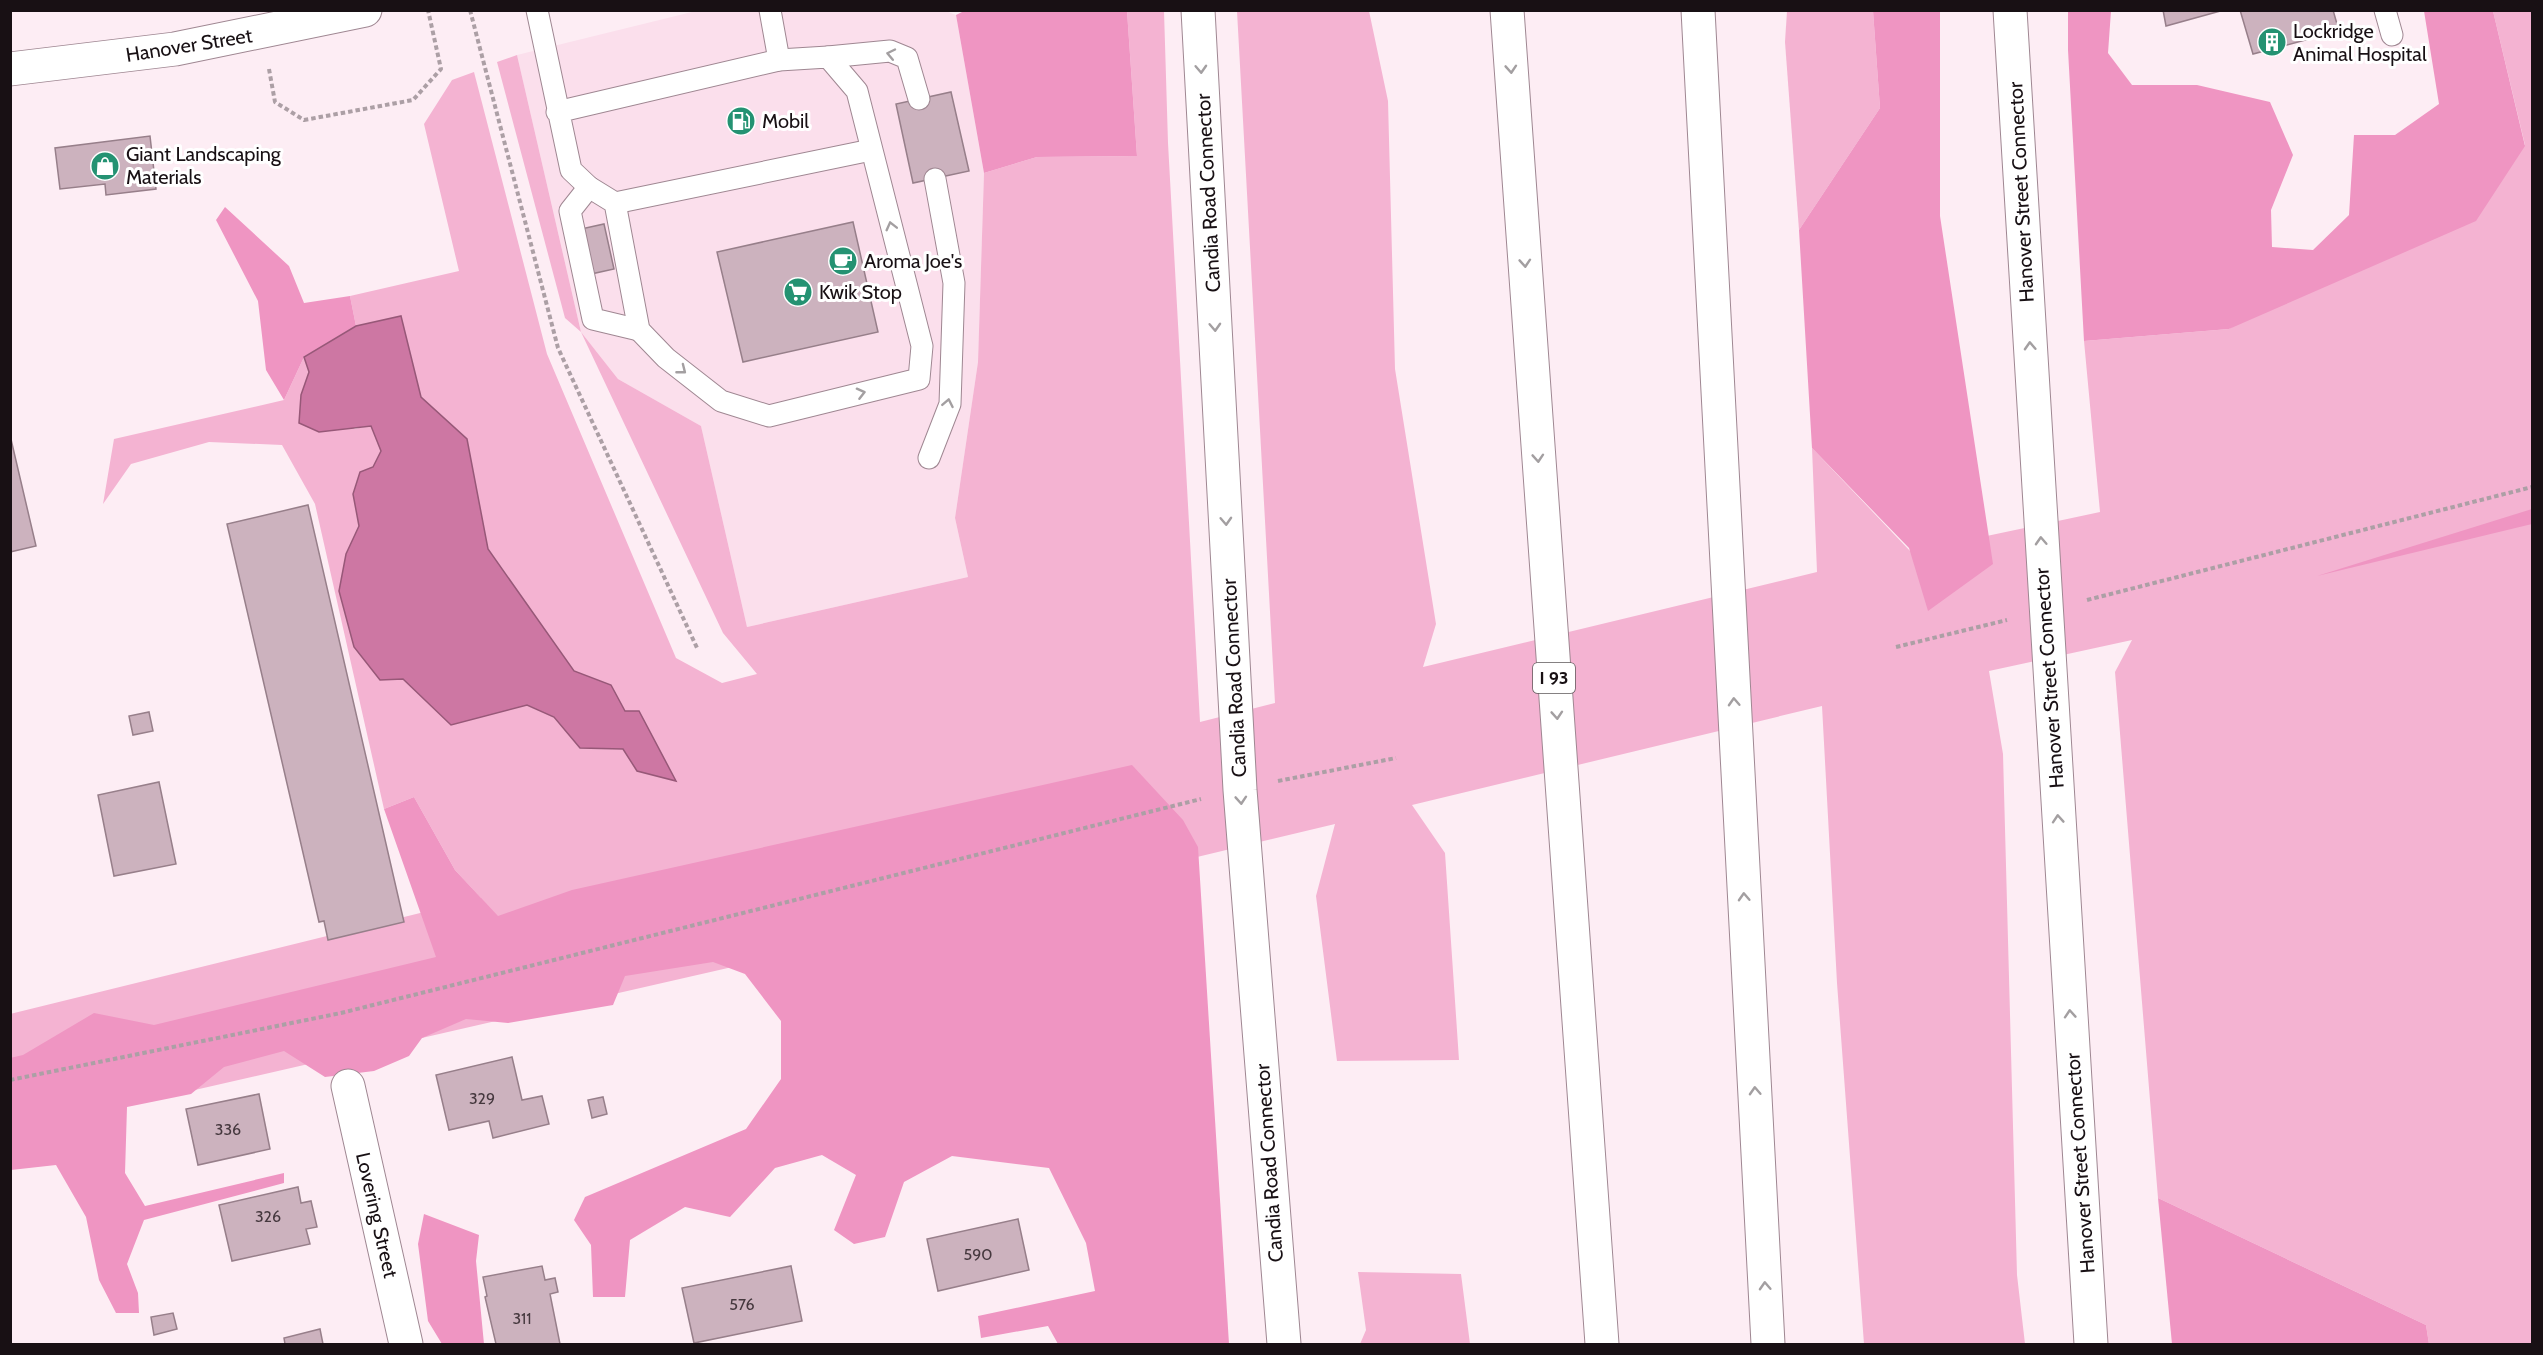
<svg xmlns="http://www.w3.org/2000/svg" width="2543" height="1355" font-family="Cabin,sans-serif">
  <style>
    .built { fill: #fbdfec }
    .green { fill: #f4b3d2 }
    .forest { fill: #ef95c2 }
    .water { fill: #cd77a3; stroke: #975878; stroke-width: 1.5 }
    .building { fill: #ccb2be; stroke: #977f8a; stroke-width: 1.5 }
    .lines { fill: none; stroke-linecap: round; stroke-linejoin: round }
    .service-casing { stroke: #9f8792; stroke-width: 23 }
    .minor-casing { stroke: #9f8792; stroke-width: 35 }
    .secondary-casing { stroke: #9f8792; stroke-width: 35 }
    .motorway-casing { stroke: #9f8792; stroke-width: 35 }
    .path { stroke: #ac9fa5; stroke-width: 4; stroke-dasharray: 4.5 3; stroke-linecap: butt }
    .service { stroke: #fff; stroke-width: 21 }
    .minor { stroke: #fff; stroke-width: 33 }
    .secondary { stroke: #fff; stroke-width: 33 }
    .motorway { stroke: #fff; stroke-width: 33 }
    .oneway { stroke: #a39fa1 }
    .labels { text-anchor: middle; stroke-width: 6; stroke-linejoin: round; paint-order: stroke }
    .number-label { font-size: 16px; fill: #45383e }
    .shield { fill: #fff; stroke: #5d585a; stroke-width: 1.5 }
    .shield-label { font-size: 18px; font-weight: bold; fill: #181014 }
    .poi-label { font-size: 20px; fill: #181014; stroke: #fff; text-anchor: start }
    .street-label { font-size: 20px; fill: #181014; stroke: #fff }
  </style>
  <rect width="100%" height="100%" fill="#fdedf4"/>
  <polygon class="built" points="943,10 956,15 984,173 978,362 955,518 968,577 747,627 701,426 618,379 581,332 517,55 696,11"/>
  <g class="green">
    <polygon points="1127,11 1164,11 1168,143 1200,722 1275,703 1237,11 1369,11 1388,101 1395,369 1436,624 1423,667 1817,572 1812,448 1911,552 2100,512 2084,341 2229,329 2525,145 2493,11 2532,11 2532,1344 2429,1344 2426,1325 2158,1198 2115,672 2132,640 1989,671 2003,754 2017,1275 2025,1344 1864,1344 1837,983 1822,706 1412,805 1445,853 1459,1060 1337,1061 1316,896 1335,824 885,932 11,1132 10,1014 481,898 455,870 414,797 384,809 315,504 282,445 209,442 131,464 103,504 114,439 284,400 304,357 309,372 301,395 355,429 371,425 381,451 373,467 360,472 353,493 359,526 346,554 403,679 451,725 526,705 554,717 580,748 623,749 637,771 625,711 611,685 574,672 488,549 467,439 421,397 401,316 356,326 350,296 459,271 424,124 452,80 474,72 547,354 676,658 722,683 757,674 723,633 581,332 565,318 497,62 517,55 581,332 618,379 701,426 747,627 968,577 955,518 978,362 984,173 1037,157 1137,156"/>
    <polygon points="1787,11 1873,11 1880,108 1799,230 1785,42"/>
    <polygon points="1358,1272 1461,1274 1470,1344 1360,1344 1366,1330"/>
  </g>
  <g class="forest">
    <polygon points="964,11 1127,11 1137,156 1037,157 984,173 956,15"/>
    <polygon points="1873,11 1940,11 1940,216 1993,564 1928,611 1909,548 1812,448 1799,230 1880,108"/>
    <polygon points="2068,11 2111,11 2108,53 2132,85 2197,85 2270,102 2293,155 2271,210 2272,247 2313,250 2349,215 2354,135 2395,135 2439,104 2424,11 2493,11 2525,146 2476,221 2229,329 2084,341 2068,50"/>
    <polygon points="225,207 289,266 304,303 350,296 356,326 304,357 284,400 266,370 258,301 216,220"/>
    <polygon points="2532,509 2532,524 2317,576"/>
    <polygon points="1132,765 1183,820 1198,847 1229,1344 1058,1344 1048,1326 981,1338 978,1316 1095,1291 1086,1243 1049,1168 952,1156 904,1182 885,1237 854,1244 834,1230 856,1175 822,1155 775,1168 730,1217 685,1207 630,1240 625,1297 593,1297 591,1245 574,1220 585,1197 746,1129 781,1079 781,1021 745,974 713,962 625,976 613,1005 508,1023 466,1019 422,1038 409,1056 374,1071 325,1077 284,1051 224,1067 191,1094 127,1107 125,1173 145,1206 284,1173 284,1183 144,1220 127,1264 138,1293 139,1313 116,1313 99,1280 86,1217 56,1165 11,1170 10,1058 23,1055 94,1013 154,1025 436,957 384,809 414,797 455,870 498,916 572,890"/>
    <polygon points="2158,1198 2426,1325 2429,1344 2172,1344"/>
    <polygon points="424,1214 479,1235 476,1261 484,1344 442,1344 428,1321 418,1244"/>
  </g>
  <polygon class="water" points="401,316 421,397 467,439 488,549 574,671 611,685 625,711 639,711 676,781 637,771 623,749 580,748 554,717 527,705 451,725 403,679 380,680 354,647 339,591 346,554 359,526 353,494 360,472 373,467 381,451 371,426 319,432 299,423 301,395 309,372 304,357 356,326"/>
  <g class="building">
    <polygon points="2163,10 2224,10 2166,26"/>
    <polygon points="2240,10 2333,10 2339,31 2253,54"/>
    <polygon points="951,92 969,171 913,183 896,104"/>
    <polygon points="150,136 156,189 106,195 105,184 60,189 55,148"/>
    <polygon points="853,222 878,332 743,362 717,252"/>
    <polygon points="604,224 614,269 591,274 581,229"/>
    <polygon points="10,435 36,546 10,552"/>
    <polygon points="308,505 404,922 328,940 324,921 319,922 227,524"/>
    <polygon points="149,712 153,731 133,735 129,716"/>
    <polygon points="159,782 176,864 114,876 98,795"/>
    <polygon points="512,1057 522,1100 542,1096 549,1124 493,1138 489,1121 449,1130 436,1075"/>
    <polygon points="259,1094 270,1149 198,1165 186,1109"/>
    <polygon points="603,1097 607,1114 592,1118 588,1100"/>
    <polygon points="298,1187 301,1203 311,1201 317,1227 306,1229 310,1244 232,1261 219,1205"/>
    <polygon points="1018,1219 1029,1270 938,1291 927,1239"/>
    <polygon points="542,1266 545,1280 555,1278 558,1292 550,1294 560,1344 496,1344 485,1297 487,1296 483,1277"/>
    <polygon points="791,1266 802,1321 694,1343 682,1288"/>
    <polygon points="173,1313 177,1329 154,1335 151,1317"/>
    <polygon points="320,1329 323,1344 285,1344 284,1338"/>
  </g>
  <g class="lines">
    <g class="service-casing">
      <g id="service">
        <polyline points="537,10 571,170 589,187 615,203 639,330 666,358 721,401 769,416 919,379 922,346 857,91 828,57 779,60 557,112"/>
        <polyline points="770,10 779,60"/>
        <polyline points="2385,10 2392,35"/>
        <polyline points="828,57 890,51 907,58 919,99"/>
        <polyline points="589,187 570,211 593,319 639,330"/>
        <polyline points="615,203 871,150"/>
        <polyline points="929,458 950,404 954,283 935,179"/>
      </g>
    </g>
    <g class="minor-casing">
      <polyline id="minor" points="348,1086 406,1344"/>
    </g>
    <g class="secondary-casing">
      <g id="secondary">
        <polyline points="1198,10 1240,790 1284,1344"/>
        <polyline points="2010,10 2091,1344"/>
        <polyline points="10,69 175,49 365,10"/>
      </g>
    </g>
    <g class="motorway-casing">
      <g id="motorway">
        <polyline points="1507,10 1602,1344"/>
        <polyline points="1698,10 1768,1344"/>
      </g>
    </g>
    <g class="path">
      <polyline points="470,10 558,348 698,650"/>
      <polyline points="269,69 275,102 304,120 413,100 441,69 428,10"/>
      <polyline points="2087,600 2532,487"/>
      <polyline points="1896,647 2007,620"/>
      <polyline points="1278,781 1396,758"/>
      <polyline points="10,1080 341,1013 1201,799"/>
    </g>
    <use href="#service" class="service"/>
    <use href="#minor" class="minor"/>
    <use href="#secondary" class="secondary"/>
    <use href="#motorway" class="motorway"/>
  </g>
  <defs><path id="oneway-chevron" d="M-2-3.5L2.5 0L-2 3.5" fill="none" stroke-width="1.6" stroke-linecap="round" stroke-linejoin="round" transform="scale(1.5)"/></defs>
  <g class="oneway">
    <use href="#oneway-chevron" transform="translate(891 54) rotate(-168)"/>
    <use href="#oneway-chevron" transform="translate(1201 69) rotate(87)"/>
    <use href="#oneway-chevron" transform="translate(1511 69) rotate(86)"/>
    <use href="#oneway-chevron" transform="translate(891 226) rotate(-104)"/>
    <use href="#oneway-chevron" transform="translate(1525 263) rotate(86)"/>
    <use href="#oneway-chevron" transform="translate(1215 327) rotate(87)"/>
    <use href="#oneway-chevron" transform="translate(2030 346) rotate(-93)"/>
    <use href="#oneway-chevron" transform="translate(682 370) rotate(38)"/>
    <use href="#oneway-chevron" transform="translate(861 393) rotate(-14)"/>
    <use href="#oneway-chevron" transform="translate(948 403) rotate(-79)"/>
    <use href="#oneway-chevron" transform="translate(1538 458) rotate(86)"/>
    <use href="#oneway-chevron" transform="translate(1226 521) rotate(87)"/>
    <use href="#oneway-chevron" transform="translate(2041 541) rotate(-93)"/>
    <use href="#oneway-chevron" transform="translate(1734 702) rotate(-93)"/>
    <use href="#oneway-chevron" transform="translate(1557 715) rotate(86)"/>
    <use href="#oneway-chevron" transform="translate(1241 800) rotate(86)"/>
    <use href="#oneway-chevron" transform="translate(2058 819) rotate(-94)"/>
    <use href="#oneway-chevron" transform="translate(1744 897) rotate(-93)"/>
    <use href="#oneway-chevron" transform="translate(2070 1014) rotate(-94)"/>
    <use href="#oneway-chevron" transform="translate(1755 1091) rotate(-93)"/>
    <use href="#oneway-chevron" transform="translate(1765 1286) rotate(-93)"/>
  </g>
  <defs>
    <g id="building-disc" transform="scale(1.5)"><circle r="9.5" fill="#249272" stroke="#fff"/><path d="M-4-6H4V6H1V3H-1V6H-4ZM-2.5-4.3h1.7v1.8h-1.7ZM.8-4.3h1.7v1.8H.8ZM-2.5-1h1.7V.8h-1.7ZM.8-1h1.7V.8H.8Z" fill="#fff"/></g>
    <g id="fuel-disc" transform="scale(1.5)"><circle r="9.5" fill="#249272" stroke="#fff"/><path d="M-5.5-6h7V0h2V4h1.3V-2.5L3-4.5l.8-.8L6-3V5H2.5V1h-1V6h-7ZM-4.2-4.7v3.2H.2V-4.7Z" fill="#fff"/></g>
    <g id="shop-disc" transform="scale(1.5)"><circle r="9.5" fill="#249272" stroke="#fff"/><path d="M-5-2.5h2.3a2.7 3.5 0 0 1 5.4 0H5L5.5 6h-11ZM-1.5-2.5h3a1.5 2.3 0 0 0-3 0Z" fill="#fff"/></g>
    <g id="cafe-disc" transform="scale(1.5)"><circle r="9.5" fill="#249272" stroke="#fff"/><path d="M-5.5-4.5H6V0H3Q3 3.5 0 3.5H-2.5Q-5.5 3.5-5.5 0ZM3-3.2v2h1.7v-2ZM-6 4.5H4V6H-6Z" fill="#fff"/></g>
    <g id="supermarket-disc" transform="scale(1.5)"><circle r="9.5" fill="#249272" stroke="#fff"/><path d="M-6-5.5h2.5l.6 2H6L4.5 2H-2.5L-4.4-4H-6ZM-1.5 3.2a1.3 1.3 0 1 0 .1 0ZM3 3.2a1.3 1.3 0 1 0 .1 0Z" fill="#fff"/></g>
  </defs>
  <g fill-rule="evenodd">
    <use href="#building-disc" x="2272" y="42"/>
    <use href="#fuel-disc" x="741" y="121"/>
    <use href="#shop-disc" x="105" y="166"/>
    <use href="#cafe-disc" x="843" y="261"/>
    <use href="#supermarket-disc" x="798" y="292"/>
  </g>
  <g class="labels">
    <g class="number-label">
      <text x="482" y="1104">329</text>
      <text x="228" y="1135">336</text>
      <text x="268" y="1222">326</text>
      <text x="978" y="1260">590</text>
      <text x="742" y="1310">576</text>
      <text x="522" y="1324">311</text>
    </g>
    <rect class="shield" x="1533" y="663" width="42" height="30" rx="4.5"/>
    <g class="shield-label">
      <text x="1554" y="684">I 93</text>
    </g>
    <g class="poi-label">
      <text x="2293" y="38">Lockridge<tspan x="2293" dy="23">Animal Hospital</tspan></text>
      <text x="762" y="128">Mobil</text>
      <text x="126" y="161">Giant Landscaping<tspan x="126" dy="23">Materials</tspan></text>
      <text x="864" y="268">Aroma Joe's</text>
      <text x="819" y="299">Kwik Stop</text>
    </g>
    <g class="street-label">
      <text transform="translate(189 45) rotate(-9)" y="7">Hanover Street</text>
      <text transform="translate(2021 192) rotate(-93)" y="7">Hanover Street Connector</text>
      <text transform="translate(1208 193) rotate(-93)" y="7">Candia Road Connector</text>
      <text transform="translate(1234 678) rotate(-93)" y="7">Candia Road Connector</text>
      <text transform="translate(2049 678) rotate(-94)" y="7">Hanover Street Connector</text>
      <text transform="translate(1269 1163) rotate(-94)" y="7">Candia Road Connector</text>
      <text transform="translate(2080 1163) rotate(-94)" y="7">Hanover Street Connector</text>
      <text transform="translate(377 1215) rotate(77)" y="7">Lovering Street</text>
    </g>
  </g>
  <rect width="2543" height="1355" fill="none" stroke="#181014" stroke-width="24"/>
</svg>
